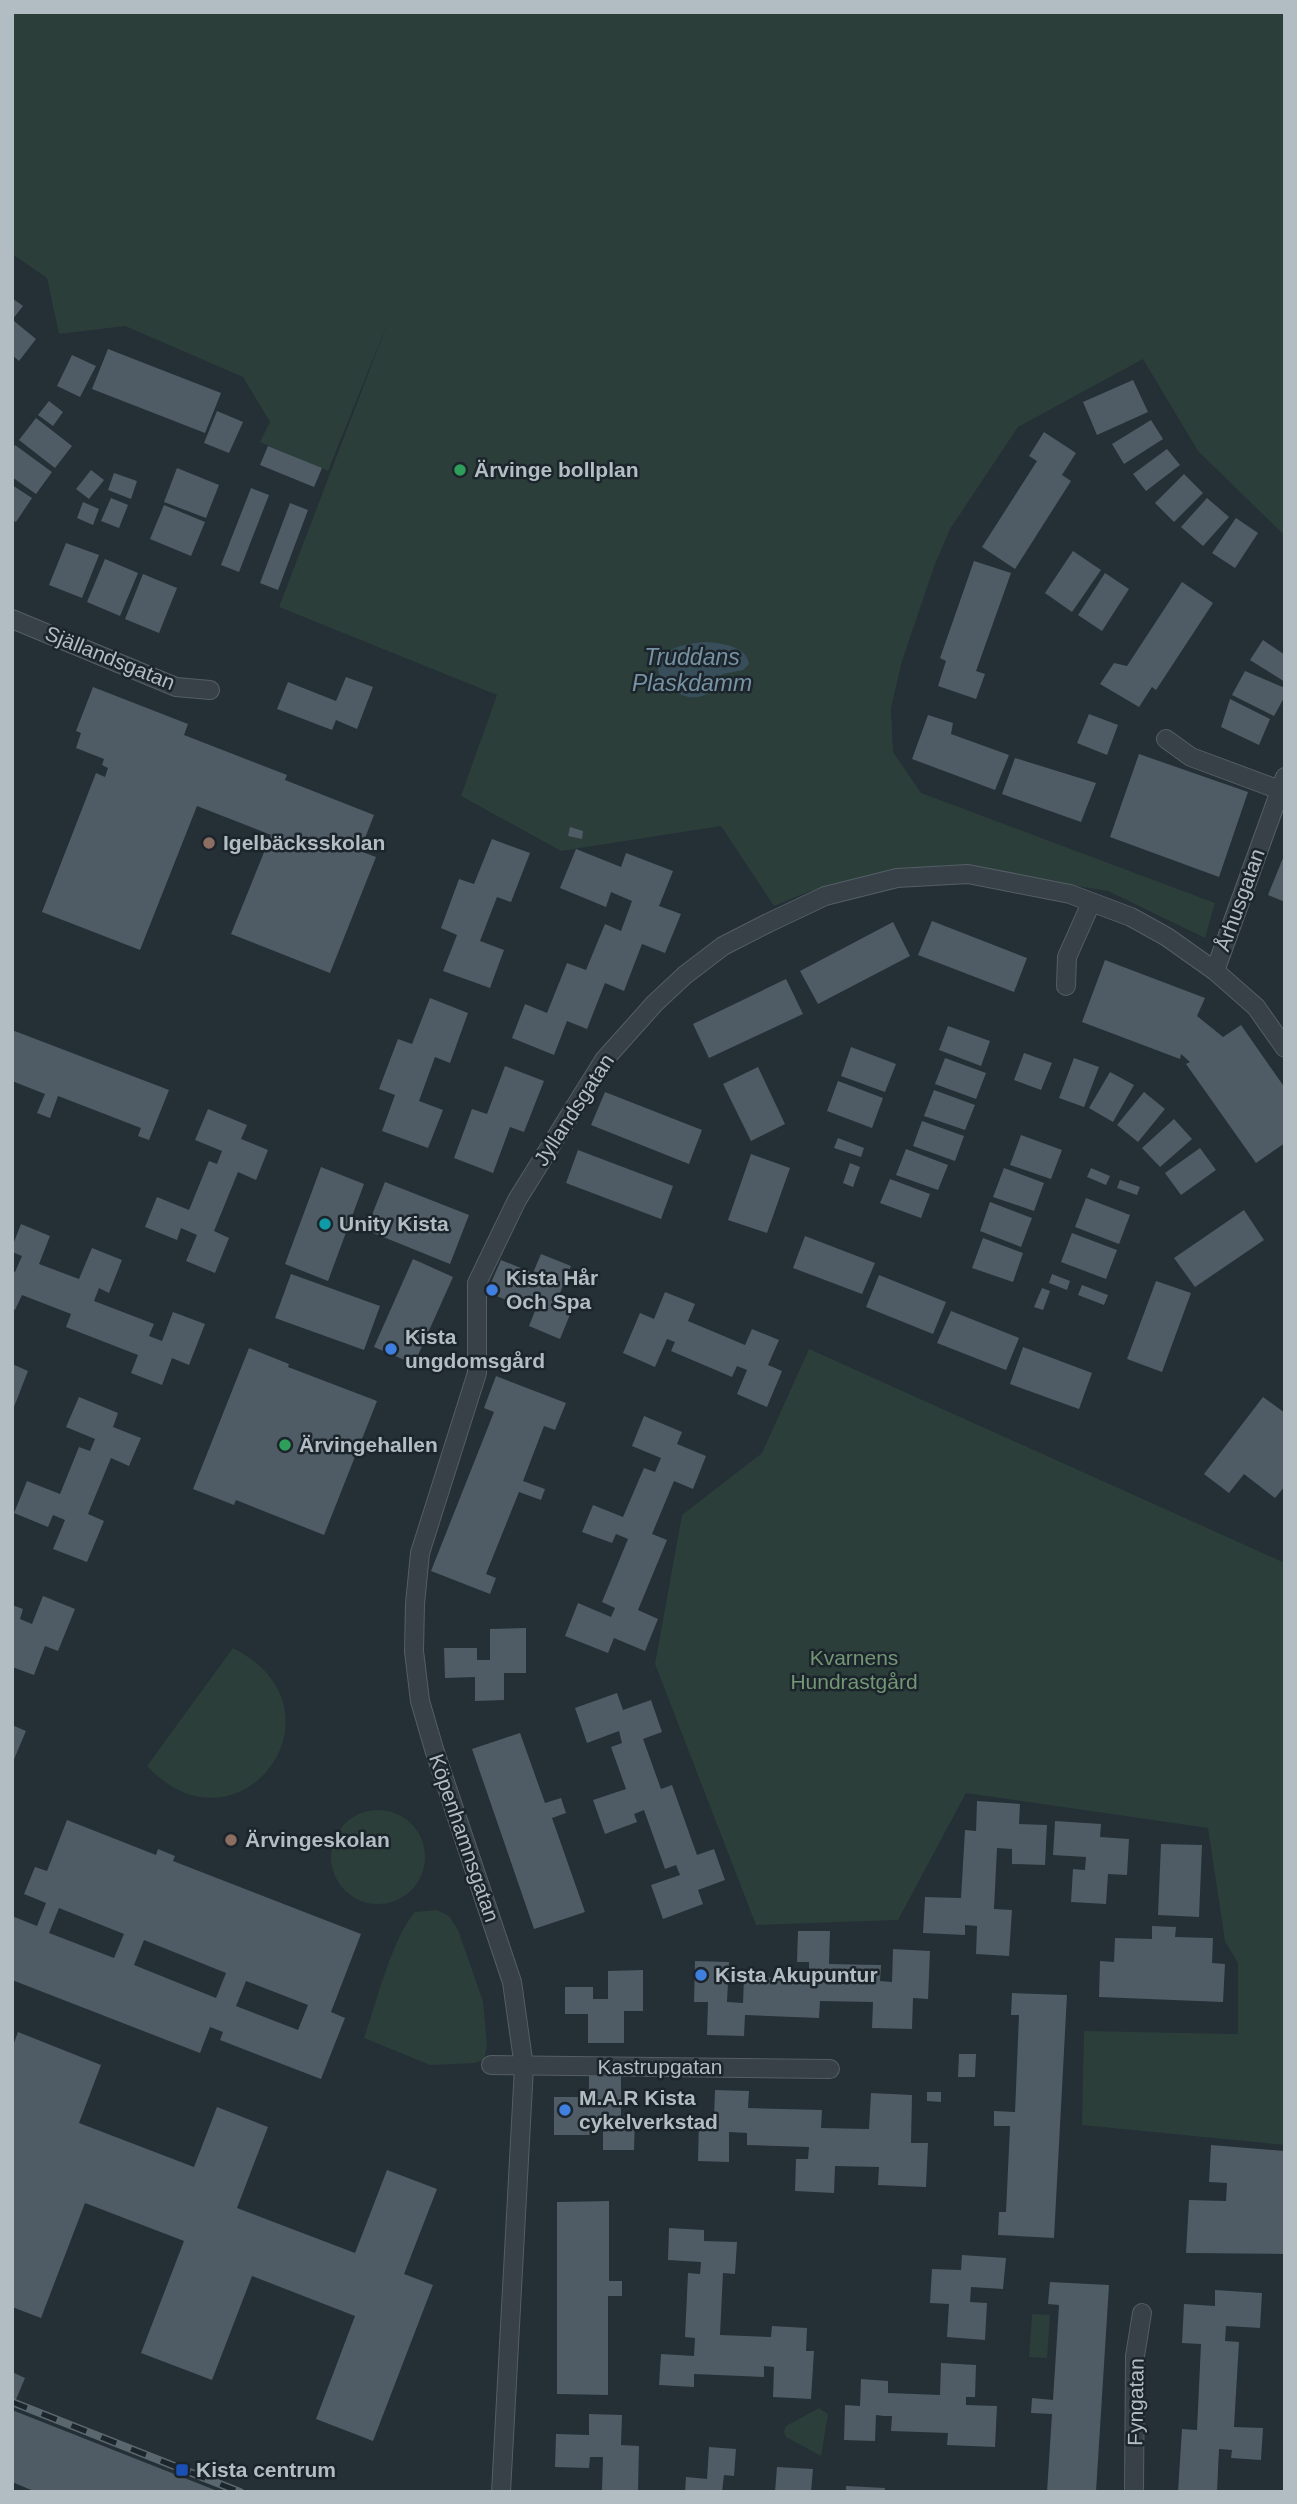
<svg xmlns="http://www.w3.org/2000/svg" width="1297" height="2504" font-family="Arial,sans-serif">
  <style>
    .green { fill: #2b3e3a }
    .water { fill: #394e5b }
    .building { fill: #4f5c65; fill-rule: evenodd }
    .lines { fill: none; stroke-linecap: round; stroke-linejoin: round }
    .minor-casing { stroke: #555e65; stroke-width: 20 }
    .minor { stroke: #374147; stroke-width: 18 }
    .rail-casing { stroke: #5b676f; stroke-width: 8 }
    .rail { stroke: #1c252c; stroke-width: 5; stroke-dasharray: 16; stroke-linecap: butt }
    .leisure-dot { fill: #2e9e5b; stroke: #1c252c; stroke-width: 2.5 }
    .education-dot { fill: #8d6e63; stroke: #1c252c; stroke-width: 2.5 }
    .culture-dot { fill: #0f9aa8; stroke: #1c252c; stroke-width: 2.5 }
    .shop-dot { fill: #3f7fe0; stroke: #1c252c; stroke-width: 2.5 }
    .transit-dot { fill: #1a4fb4; stroke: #1c252c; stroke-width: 2.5 }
    .labels { text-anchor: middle; stroke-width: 5; stroke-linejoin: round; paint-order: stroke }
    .poi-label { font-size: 21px; font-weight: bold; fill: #b2bcc3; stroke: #1c252c; text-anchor: start }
    .street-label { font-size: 21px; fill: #b2bcc3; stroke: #1c252c }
    .park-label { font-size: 21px; fill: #739674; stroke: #1c252c }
    .water-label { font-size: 23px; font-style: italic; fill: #7692a3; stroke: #1c252c }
  </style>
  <rect width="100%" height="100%" fill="#242f36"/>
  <g class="green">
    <polygon points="12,12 1285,12 1285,536 1198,451 1143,359 1018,427 950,529 935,564 902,661 891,708 893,752 921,793 1215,903 1205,938 1108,891 947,865 890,871 808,892 774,906 721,826 561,851 461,796 497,695 279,607 388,322 328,471 260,442 270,422 243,377 125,326 59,334 47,278 12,254"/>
    <polygon points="809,1349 1285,1563 1285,2145 1082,2125 1084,2031 1238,2034 1238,1963 1225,1941 1208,1828 966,1793 898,1920 756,1925 655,1664 682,1515 762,1453"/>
    <path d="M233,1648C355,1710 239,1864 147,1766Z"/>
    <circle cx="378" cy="1857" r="47"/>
    <path d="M437,1910L449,1916L458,1930L483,2001L487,2045L484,2060L475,2063L430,2065L364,2038C376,2004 392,1938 415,1912Z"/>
    <polygon points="1032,2314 1050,2315 1047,2358 1029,2357"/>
    <polygon points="819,2408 828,2414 821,2456 786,2437 784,2432 786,2426"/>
  </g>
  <path class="water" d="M706,642C721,643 747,646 749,664L743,670L723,674C716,681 715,691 705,695C671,710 619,647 706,642Z"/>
  <g class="building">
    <polygon points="12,298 23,306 12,320"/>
    <polygon points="14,321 36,339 19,361 12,355"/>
    <polygon points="108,349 221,393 205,433 92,389"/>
    <polygon points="72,355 96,366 80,397 57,386"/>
    <polygon points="1133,380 1148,412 1097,435 1083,402"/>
    <polygon points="49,401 63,412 53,426 38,415"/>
    <polygon points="217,411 243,422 229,453 204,443"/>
    <polygon points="36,418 72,446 55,468 19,440"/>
    <polygon points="1151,420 1163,439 1124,464 1112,444"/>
    <polygon points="1044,432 1076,453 1062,475 1071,481 1015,569 982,547 1037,461 1029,456"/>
    <polygon points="15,445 52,472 36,494 12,477 12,449"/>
    <polygon points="268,446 322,468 314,487 260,465"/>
    <polygon points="1167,449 1180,465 1146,491 1133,474"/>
    <polygon points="177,468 219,485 206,518 164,502"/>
    <polygon points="91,470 104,480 89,499 76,489"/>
    <polygon points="114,473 137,481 131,499 108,490"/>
    <polygon points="1184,474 1203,493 1174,522 1155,503"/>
    <polygon points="12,485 32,498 16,522 12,520"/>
    <polygon points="251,488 269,495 239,572 221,565"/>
    <polygon points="111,498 128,505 119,528 101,521"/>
    <polygon points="1207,498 1229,517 1203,546 1181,527"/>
    <polygon points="83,502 99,509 93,525 77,518"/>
    <polygon points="290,503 308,510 278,590 260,583"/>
    <polygon points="164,505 205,522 191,556 150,539"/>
    <polygon points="1236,518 1258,533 1235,568 1212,553"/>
    <polygon points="66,543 99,555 82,598 49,585"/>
    <polygon points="1073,551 1101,570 1072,612 1045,593"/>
    <polygon points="105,559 138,573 120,616 87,602"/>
    <polygon points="974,561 1011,573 976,671 985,674 976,699 938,686 946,661 940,658"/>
    <polygon points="1105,573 1129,589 1102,631 1078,615"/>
    <polygon points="143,574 177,588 159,633 125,619"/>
    <polygon points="1182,582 1213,603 1156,690 1152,687 1139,707 1100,684 1114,663 1127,666"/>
    <polygon points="1263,640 1285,655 1285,682 1250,660"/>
    <polygon points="1245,671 1285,688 1285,696 1274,716 1232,695"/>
    <polygon points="346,677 373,687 357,729 336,720 332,730 277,709 288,682 336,701"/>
    <polygon points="93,687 188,724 184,735 287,775 285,780 374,815 360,851 376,857 330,973 231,934 271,835 197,806 140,950 42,912 96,773 105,777 108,768 102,765 104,759 76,748 81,733 76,731"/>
    <polygon points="1230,699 1270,719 1259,745 1221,727"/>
    <polygon points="1089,714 1118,725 1107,755 1077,743"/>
    <polygon points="928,715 953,723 951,734 1009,755 995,790 912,759"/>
    <polygon points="1139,754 1248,792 1219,877 1110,837"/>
    <polygon points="1015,758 1096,783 1081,822 1002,794"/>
    <polygon points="570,827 583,831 582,839 568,836"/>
    <polygon points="492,839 530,853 511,902 497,897 480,941 504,950 490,988 443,971 457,935 441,928 459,879 474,884"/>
    <polygon points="576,849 621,867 626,853 673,871 659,906 681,914 665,953 642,944 624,991 605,983 587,1029 567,1021 554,1055 512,1038 525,1004 547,1013 567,963 586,970 605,924 621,931 632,901 611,892 606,907 560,888"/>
    <polygon points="1285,853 1285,902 1268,895"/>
    <polygon points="932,921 1027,958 1014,992 918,955"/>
    <polygon points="893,922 910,956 818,1004 800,971"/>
    <polygon points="1105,960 1205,998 1197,1016 1223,1037 1241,1025 1285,1088 1285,1143 1256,1163 1186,1064 1190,1062 1181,1054 1180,1059 1082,1022"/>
    <polygon points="786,979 803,1014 709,1058 693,1024"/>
    <polygon points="430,998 468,1013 450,1063 435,1057 419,1101 443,1110 428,1148 382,1131 395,1095 379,1089 398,1039 412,1044"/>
    <polygon points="948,1026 990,1041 981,1066 939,1050"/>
    <polygon points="12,1030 169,1090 149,1140 138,1136 141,1128 58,1096 50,1118 37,1113 45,1094 12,1081"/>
    <polygon points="851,1047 896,1064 885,1092 841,1076"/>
    <polygon points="1024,1053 1052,1063 1041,1090 1014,1080"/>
    <polygon points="945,1058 986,1073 976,1099 935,1084"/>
    <polygon points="1074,1058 1099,1067 1084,1107 1059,1098"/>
    <polygon points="505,1066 544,1081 524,1132 510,1127 493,1173 454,1158 472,1109 487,1114"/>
    <polygon points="758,1067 785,1124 751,1141 723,1084"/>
    <polygon points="1110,1072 1134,1085 1113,1122 1089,1108"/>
    <polygon points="838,1081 883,1098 872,1128 827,1111"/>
    <polygon points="934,1090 975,1105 965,1130 924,1116"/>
    <polygon points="605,1092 702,1130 689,1164 591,1125"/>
    <polygon points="1144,1092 1165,1109 1138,1142 1117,1125"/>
    <polygon points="208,1109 247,1125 241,1139 268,1150 256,1180 238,1172 214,1231 229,1238 215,1273 186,1261 197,1235 181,1228 177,1240 145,1227 157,1197 189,1210 209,1161 217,1164 222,1151 195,1140"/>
    <polygon points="1174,1119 1192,1139 1160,1167 1142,1148"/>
    <polygon points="922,1121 964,1136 955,1161 913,1146"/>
    <polygon points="1021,1135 1062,1150 1051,1179 1010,1165"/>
    <polygon points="838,1138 864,1148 861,1157 834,1148"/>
    <polygon points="1200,1148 1216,1170 1181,1195 1165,1173"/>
    <polygon points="906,1149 948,1165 938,1190 896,1175"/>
    <polygon points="578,1150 673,1186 661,1219 566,1183"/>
    <polygon points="751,1154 790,1168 767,1233 728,1220"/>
    <polygon points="850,1163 860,1167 853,1187 843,1183"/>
    <polygon points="321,1167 364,1184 328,1281 285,1264"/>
    <polygon points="1004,1168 1044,1183 1034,1211 993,1197"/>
    <polygon points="1091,1168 1110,1176 1106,1185 1087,1177"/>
    <polygon points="890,1179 930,1194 921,1218 880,1203"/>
    <polygon points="1120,1180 1140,1187 1137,1195 1117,1188"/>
    <polygon points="385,1182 469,1215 450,1264 366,1230"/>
    <polygon points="1086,1198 1130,1215 1119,1244 1075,1227"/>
    <polygon points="990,1202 1032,1218 1021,1247 980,1231"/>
    <polygon points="1244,1210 1264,1240 1195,1287 1174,1258"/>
    <polygon points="21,1224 50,1236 39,1264 79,1279 92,1248 122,1260 109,1293 99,1288 94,1301 154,1324 149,1336 162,1341 173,1312 205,1324 189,1365 172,1358 162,1385 131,1373 138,1355 66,1327 71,1314 22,1295 15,1310 12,1309 12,1271 15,1272 22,1256 12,1252 12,1247"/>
    <polygon points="1072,1233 1117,1250 1106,1279 1061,1262"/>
    <polygon points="805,1236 875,1263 862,1294 793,1268"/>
    <polygon points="983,1238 1023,1253 1013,1282 972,1268"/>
    <polygon points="541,1254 571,1266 560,1293 576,1300 560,1339 529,1326 539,1301 528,1297 523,1307 487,1292 501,1260 533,1273"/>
    <polygon points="413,1259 453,1277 414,1364 374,1347"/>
    <polygon points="291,1274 380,1306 364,1350 275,1318"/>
    <polygon points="1052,1274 1070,1281 1067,1290 1049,1283"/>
    <polygon points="879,1275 946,1302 933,1334 866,1307"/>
    <polygon points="1156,1281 1191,1293 1162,1372 1127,1359"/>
    <polygon points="1082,1285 1108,1295 1104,1305 1078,1295"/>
    <polygon points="1042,1288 1050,1291 1043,1310 1034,1307"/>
    <polygon points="665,1292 695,1304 688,1321 745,1345 752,1329 779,1340 768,1365 782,1371 767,1407 737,1394 747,1370 737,1366 732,1377 671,1351 675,1342 667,1339 655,1367 623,1353 640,1313 654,1319"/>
    <polygon points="951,1311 1019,1338 1006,1370 937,1343"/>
    <polygon points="1023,1347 1092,1373 1079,1409 1010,1384"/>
    <polygon points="249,1348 289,1364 288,1367 377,1401 324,1535 236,1500 234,1505 193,1489"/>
    <polygon points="12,1364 28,1371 12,1412"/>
    <polygon points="496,1376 566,1403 555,1430 544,1426 523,1481 545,1489 541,1500 519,1492 486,1574 496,1578 490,1594 431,1571 494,1412 484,1408"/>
    <polygon points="79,1397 118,1413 113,1427 141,1438 129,1466 111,1458 88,1514 104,1521 87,1562 53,1549 65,1520 53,1515 48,1527 14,1513 27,1481 60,1494 79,1447 90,1451 95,1439 66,1427"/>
    <polygon points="1263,1397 1285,1413 1285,1486 1275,1498 1244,1474 1229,1493 1204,1474"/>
    <polygon points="644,1416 682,1432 677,1444 706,1456 693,1489 674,1481 652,1534 667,1540 638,1610 658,1619 645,1651 614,1638 608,1653 565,1636 578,1603 611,1617 615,1608 602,1602 628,1539 616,1534 612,1543 582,1532 593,1505 623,1517 644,1468 655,1472 661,1458 632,1446"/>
    <polygon points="43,1596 75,1609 58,1651 45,1646 34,1675 12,1667 12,1605 23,1609 20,1619 32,1624"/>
    <polygon points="526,1628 526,1673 504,1673 504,1700 475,1701 475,1677 445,1678 444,1648 477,1648 477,1660 490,1660 490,1629"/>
    <polygon points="617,1693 623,1710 651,1700 662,1732 643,1739 661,1789 672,1785 697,1855 714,1849 725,1880 698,1890 703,1904 663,1919 651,1885 680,1875 676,1865 665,1869 644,1810 634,1814 637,1822 605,1834 593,1800 626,1789 611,1747 622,1743 619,1731 587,1743 575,1708"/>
    <polygon points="12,1725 26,1731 12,1764"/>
    <polygon points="520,1733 545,1803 561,1798 566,1813 552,1818 585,1912 534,1929 472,1749"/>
    <polygon points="977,1801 1020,1804 1019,1824 1047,1825 1045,1865 1012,1864 1012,1849 997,1848 994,1909 1012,1910 1009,1956 976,1954 977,1926 965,1925 965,1935 923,1933 925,1897 961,1898 965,1830 976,1831"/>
    <path d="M67,1820L156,1855L158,1849L175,1856L173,1861L361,1934L331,2012L345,2018L321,2079L220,2040L223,2032L210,2027L200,2053L12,1980V1916L37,1926L46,1903L24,1894L35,1867L47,1871ZM59,1908L124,1934L114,1958L49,1933ZM144,1940L226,1973L216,1998L134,1965ZM246,1981L308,2005L298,2030L236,2006Z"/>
    <polygon points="1055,1821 1101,1824 1100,1837 1129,1839 1127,1875 1108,1874 1106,1904 1071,1902 1073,1869 1085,1870 1086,1857 1053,1855"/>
    <polygon points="1161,1844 1202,1845 1199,1917 1158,1915"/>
    <polygon points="1152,1926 1176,1927 1175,1937 1213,1938 1212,1963 1225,1964 1223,2002 1099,1997 1100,1961 1114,1962 1115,1938 1152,1939"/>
    <polygon points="798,1931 830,1931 829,1964 881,1965 880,1981 892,1982 893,1949 930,1951 928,1999 913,1998 912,2029 872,2028 873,2002 820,2001 819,2018 745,2015 744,2036 707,2035 708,2002 694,2002 695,1961 729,1962 727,2002 743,2003 744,1977 809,1979 809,1962 797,1962"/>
    <polygon points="643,1970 643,2011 624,2011 624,2043 588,2043 588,2014 565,2014 565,1987 593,1987 593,1999 608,1999 608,1971"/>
    <polygon points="1012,1993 1067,1995 1054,2238 998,2235 999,2212 1006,2212 1010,2126 994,2126 994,2111 1015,2112 1019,2015 1011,2015"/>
    <polygon points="18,2032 101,2065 79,2123 194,2167 217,2107 268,2127 237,2208 355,2253 387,2170 437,2189 404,2274 433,2285 373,2441 316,2419 355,2316 252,2276 212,2380 141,2353 184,2241 85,2203 41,2318 12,2307 12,2048"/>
    <polygon points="959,2054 976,2054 975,2077 958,2077"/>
    <polygon points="589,2076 621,2076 621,2116 635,2116 634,2150 603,2150 603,2127 590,2127 590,2135 554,2135 554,2097 589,2097"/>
    <polygon points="715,2090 749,2091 748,2108 822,2110 821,2128 869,2129 871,2093 912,2095 911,2143 928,2143 926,2187 878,2185 879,2167 835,2166 834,2193 795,2191 796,2159 808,2159 809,2147 747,2145 747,2133 729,2132 729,2162 698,2161 699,2118 714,2118"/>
    <polygon points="927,2092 941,2092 941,2102 927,2101"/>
    <polygon points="1211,2145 1285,2151 1285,2254 1186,2253 1189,2200 1226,2201 1227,2183 1209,2182"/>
    <polygon points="609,2201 609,2281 622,2281 622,2296 608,2296 608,2395 557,2394 557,2202"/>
    <polygon points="669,2228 704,2230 704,2241 737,2242 735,2274 723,2273 720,2335 771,2337 772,2326 807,2328 806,2351 814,2351 811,2399 773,2397 774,2367 764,2366 764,2377 694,2374 694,2387 659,2385 661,2354 694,2356 695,2338 685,2337 688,2273 700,2274 701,2262 668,2260"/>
    <polygon points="962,2255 1006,2258 1003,2289 971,2287 970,2302 987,2303 985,2340 947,2337 949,2304 930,2303 932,2269 961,2270"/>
    <polygon points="1050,2282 1109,2285 1096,2492 1047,2492 1052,2414 1031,2413 1032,2398 1053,2400 1059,2305 1048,2304"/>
    <polygon points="1215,2290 1262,2293 1260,2328 1226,2326 1225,2341 1239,2342 1234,2427 1263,2428 1261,2460 1231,2458 1232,2450 1219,2449 1217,2492 1178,2492 1182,2429 1197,2430 1201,2344 1182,2343 1184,2304 1215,2306"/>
    <polygon points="941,2363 976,2365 975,2397 966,2397 966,2405 997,2406 995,2447 947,2445 948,2433 891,2431 892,2416 884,2416 876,2415 875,2441 844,2440 845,2405 860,2406 861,2379 888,2381 888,2393 940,2395"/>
    <polygon points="12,2372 25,2378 12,2409"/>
    <polygon points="12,2410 220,2492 36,2492 12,2482"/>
    <polygon points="589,2414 622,2415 621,2445 639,2446 638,2491 602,2490 603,2457 590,2457 589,2468 555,2467 556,2434 589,2435"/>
    <polygon points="709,2447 736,2449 734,2476 724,2475 722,2492 685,2492 686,2477 707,2479"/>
    <polygon points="777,2467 813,2469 811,2492 775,2492"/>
    <polygon points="846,2486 885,2488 884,2492 846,2492"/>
  </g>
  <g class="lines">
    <g class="minor-casing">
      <g id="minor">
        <polyline points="12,619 176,687 210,690"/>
        <polyline points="1166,739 1191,757 1285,792"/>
        <polyline points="1215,971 1285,777"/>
        <polyline points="1066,986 1067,957 1091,903"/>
        <polyline points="491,2065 830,2069"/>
        <polyline points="501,2492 524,2067 512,1982 434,1749 420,1701 414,1651 415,1604 420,1553 477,1373 477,1283 517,1200 604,1060 655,1003 685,975 723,946 768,923 825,896 897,878 968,874 1070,894 1131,917 1167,937 1215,971 1256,1007 1285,1048"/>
        <polyline points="1134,2492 1135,2356 1142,2313"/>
      </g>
    </g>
    <use href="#minor" class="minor"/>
    <g class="rail-casing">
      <polyline id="rail" points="12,2402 240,2492"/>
    </g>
    <use href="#rail" class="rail"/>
  </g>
  <g class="leisure-dot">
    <circle cx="460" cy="470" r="7"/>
    <circle cx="285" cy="1445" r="7"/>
  </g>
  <g class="education-dot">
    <circle cx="209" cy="843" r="7"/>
    <circle cx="231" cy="1840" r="7"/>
  </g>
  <circle class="culture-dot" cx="325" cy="1224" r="7"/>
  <g class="shop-dot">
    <circle cx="492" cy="1290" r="7"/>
    <circle cx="391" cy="1349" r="7"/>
    <circle cx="701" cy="1975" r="7"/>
    <circle cx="565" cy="2110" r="7"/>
  </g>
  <rect class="transit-dot" x="175" y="2463" width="14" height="14" rx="3.5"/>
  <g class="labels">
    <g class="poi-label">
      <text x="474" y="477">Ärvinge bollplan</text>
      <text x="223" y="850">Igelbäcksskolan</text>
      <text x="339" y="1231">Unity Kista</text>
      <text x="506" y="1285">Kista Hår<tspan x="506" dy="24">Och Spa</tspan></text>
      <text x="405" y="1344">Kista<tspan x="405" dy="24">ungdomsgård</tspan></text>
      <text x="299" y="1452">Ärvingehallen</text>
      <text x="245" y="1847">Ärvingeskolan</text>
      <text x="715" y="1982">Kista Akupuntur</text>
      <text x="579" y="2105">M.A.R Kista<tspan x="579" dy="24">cykelverkstad</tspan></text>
      <text x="196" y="2477">Kista centrum</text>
    </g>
    <g class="street-label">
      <text transform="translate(110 658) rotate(22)" y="7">Själlandsgatan</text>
      <text transform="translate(1240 900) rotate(-70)" y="7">Århusgatan</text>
      <text transform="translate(574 1110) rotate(-57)" y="7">Jyllandsgatan</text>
      <text transform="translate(464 1838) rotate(71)" y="7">Köpenhamnsgatan</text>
      <text x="660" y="2074">Kastrupgatan</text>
      <text transform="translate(1136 2402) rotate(-89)" y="7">Fyngatan</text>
    </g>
    <g class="park-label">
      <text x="854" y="1665">Kvarnens<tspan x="854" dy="24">Hundrastgård</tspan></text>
    </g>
    <g class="water-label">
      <text x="692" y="665">Truddans<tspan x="692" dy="26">Plaskdamm</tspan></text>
    </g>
  </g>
  <rect width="1297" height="2504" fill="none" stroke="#b2bcc3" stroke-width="28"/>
</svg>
